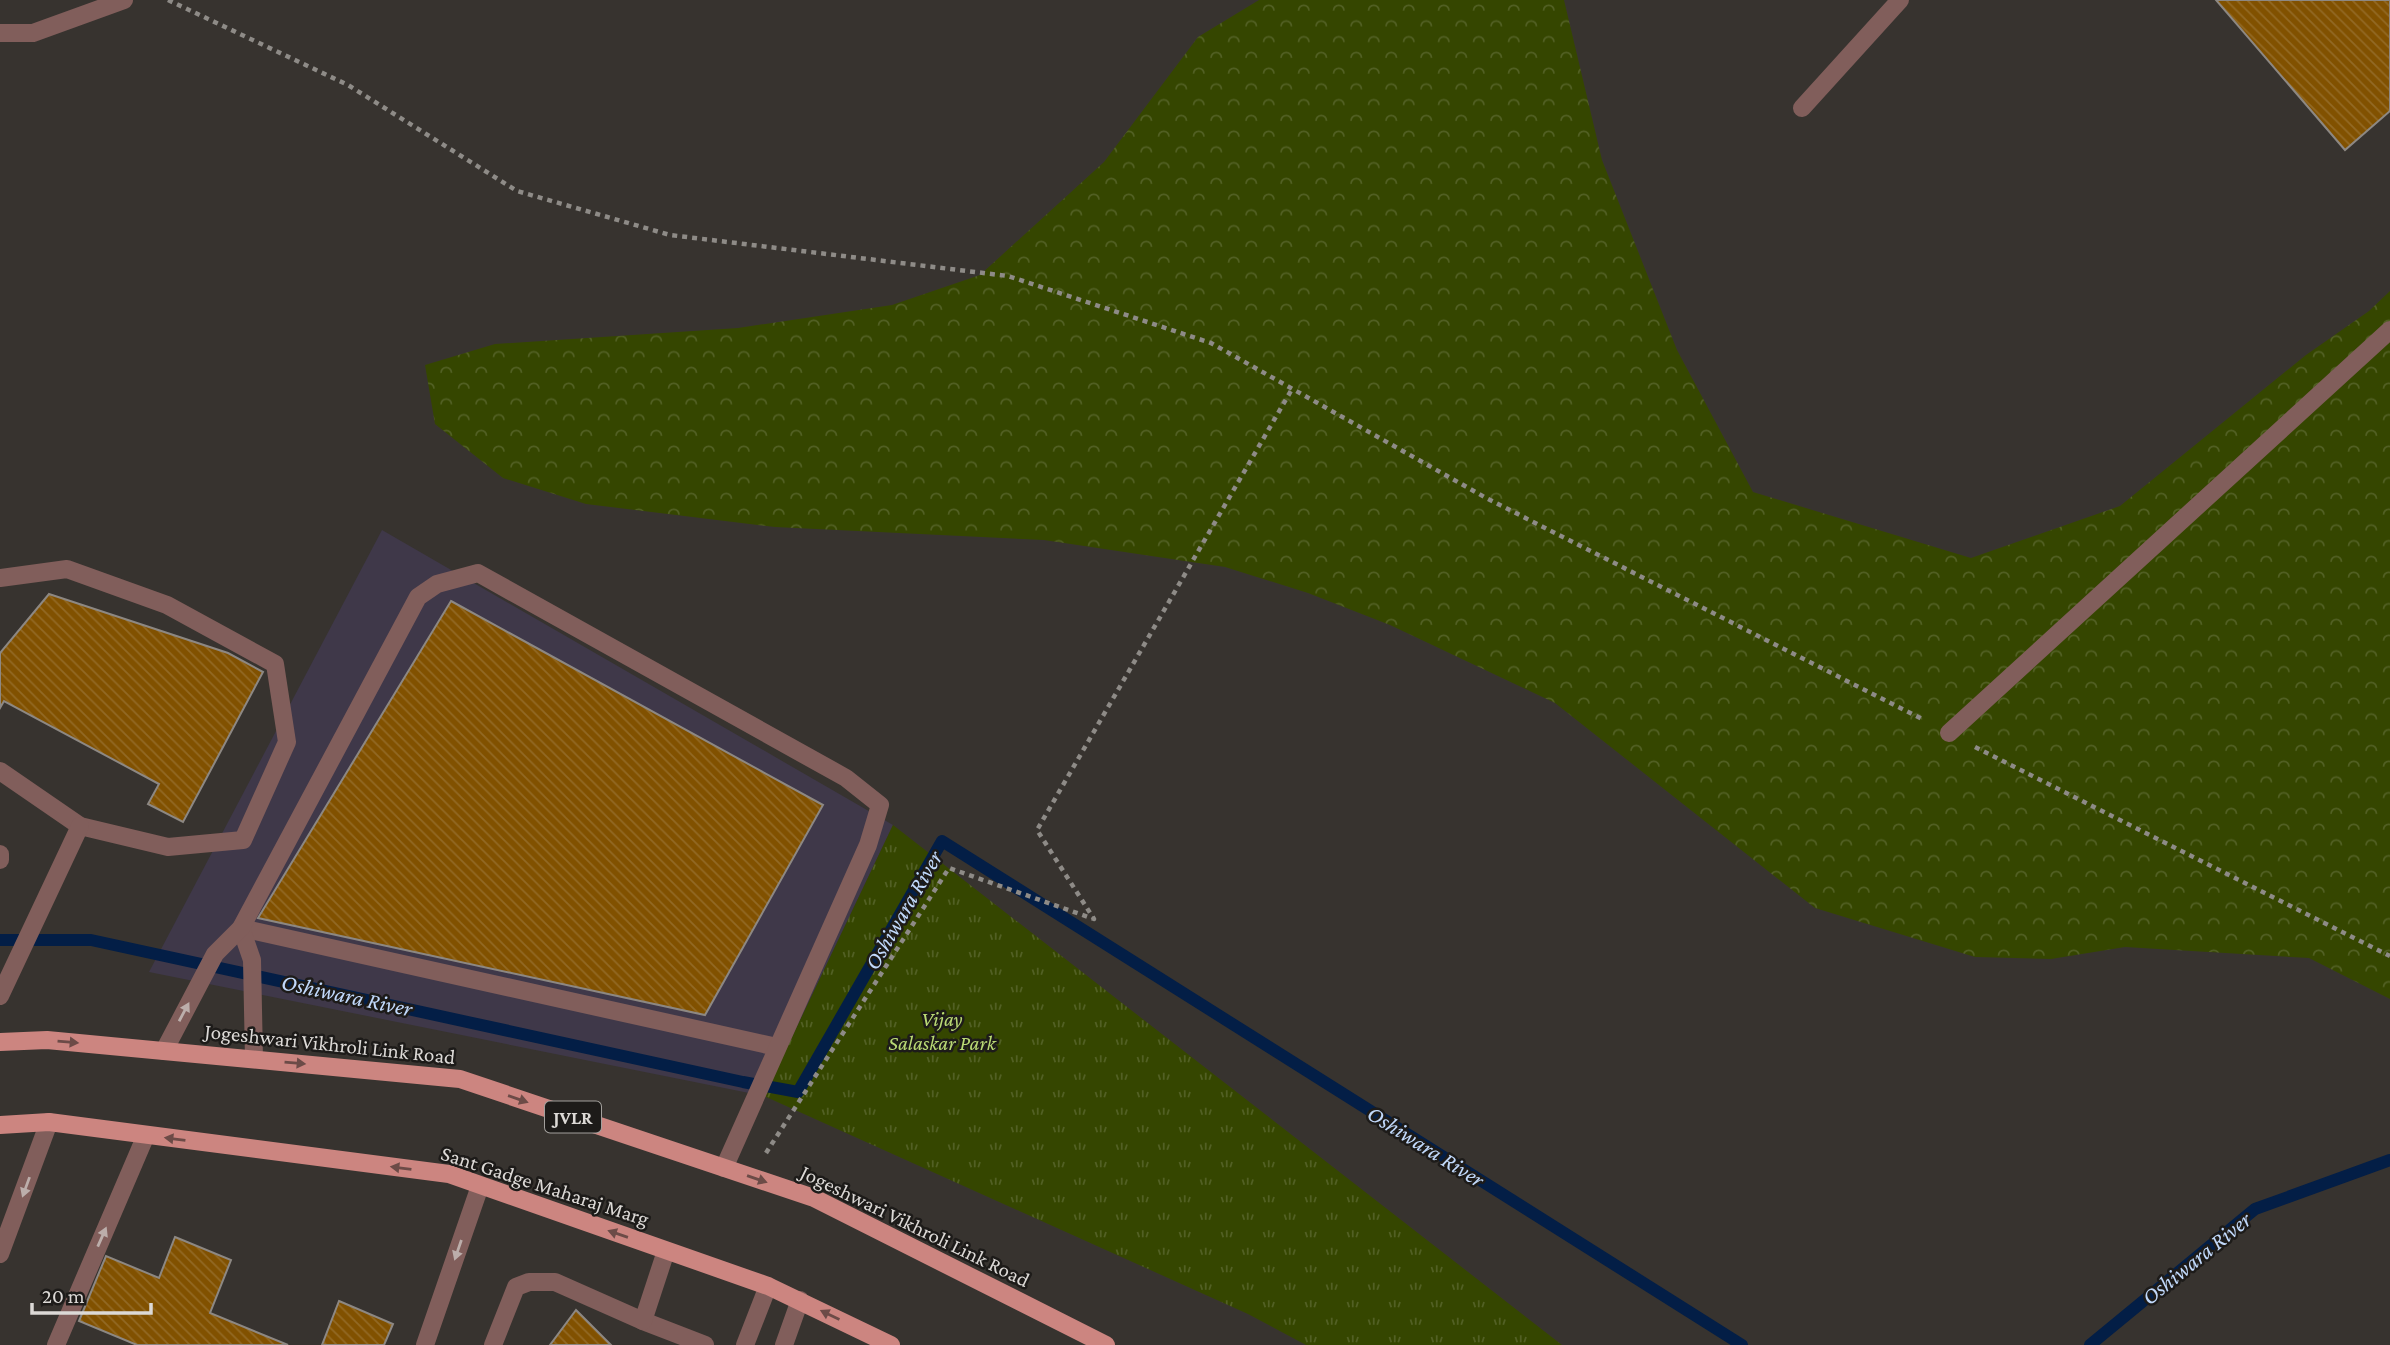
<svg xmlns="http://www.w3.org/2000/svg" width="2390" height="1345" font-family="'Crimson Pro',serif">
  <style>
    .education { fill: #3f3849 }
    .forest { fill: url(#forest-crowns) }
    .park { fill: url(#park-tufts) }
    .lines { fill: none; stroke-linecap: round; stroke-linejoin: round }
    .stream { stroke: #031e46; stroke-width: 12 }
    .building { fill: url(#building-back-hatch); stroke: #8d8883; stroke-width: 2 }
    .path { stroke: #8e8b87; stroke-width: 4.5; stroke-dasharray: 5 5; stroke-linecap: butt }
    .minor { stroke: #815e5b; stroke-width: 18 }
    .major { stroke: #cc8580; stroke-width: 18 }
    .oneway { fill: #bcaeab }
    .oneway2 { fill: #6c4b47 }
    .labels { text-anchor: middle; stroke-width: 5; stroke-linejoin: round; paint-order: stroke }
    .shield { fill: #1d1b19; stroke: #a3a09d; stroke-width: 2 }
    .shield-label { font-size: 19px; font-weight: bold; fill: #dcd9d6 }
    .park-label { font-size: 21px; font-style: italic; fill: #bada75; stroke: #1d1b19 }
    .street-label { font-size: 21px; fill: #dcd9d6; stroke: #1d1b19 }
    .water-label { font-size: 23px; font-style: italic; fill: #c1d9fb; stroke: #1d1b19 }
  </style>
  <defs>
    <pattern id="forest-crowns" width="20" height="18" patternUnits="userSpaceOnUse" patternTransform="scale(1.75)"><rect width="20" height="18" fill="#354600"/><path d="M2 6a3 3 0 1 1 6 0M12 15a3 3 0 1 1 6 0" fill="none" stroke="#526024"/></pattern>
    <pattern id="park-tufts" width="24" height="20" patternUnits="userSpaceOnUse" patternTransform="scale(1.75)"><rect width="24" height="20" fill="#354600"/><path d="M3 7l-1-3M5 7V3M7 7l1-3M15 17l-1-3M17 17v-4M19 17l1-3" fill="none" stroke="#526024"/></pattern>
    <pattern id="building-back-hatch" width="6" height="6" patternUnits="userSpaceOnUse" patternTransform="scale(1.75)"><rect width="6" height="6" fill="#815100"/><path d="M-1 5l2 2M0 0l6 6M5-1l2 2" fill="none" stroke="#926924"/></pattern>
  </defs>
  <rect width="100%" height="100%" fill="#37332f"/>
  <polygon class="education" points="382,530 893,825 764,1096 149,972"/>
  <polygon class="forest" points="1259,0 1564,0 1602,160 1677,350 1753,492 1971,558 2120,506 2306,355 2369,311 2390,291 2390,999 2309,958 2125,947 2051,959 1975,957 1815,908 1555,703 1390,625 1308,593 1225,567 1044,540 775,527 586,504 503,478 435,424 425,365 495,344 738,328 892,305 980,275 1104,162 1198,37"/>
  <polygon class="park" points="893,825 1562,1345 1306,1345 1248,1314 764,1096"/>
  <g class="lines">
    <g class="stream">
      <polyline points="0,940 91,940 743,1082 798,1092 942,841 1742,1345"/>
      <polyline points="2090,1345 2255,1209 2390,1160"/>
    </g>
  </g>
  <g class="building">
    <polygon points="2216,0 2390,0 2390,111 2345,150"/>
    <polygon points="49,594 228,653 263,672 183,822 148,804 159,784 4,701 0,708 0,653"/>
    <polygon points="451,601 823,805 705,1015 258,918"/>
    <polygon points="175,1237 231,1260 210,1313 288,1345 137,1345 79,1321 106,1256 159,1278"/>
    <polygon points="339,1301 393,1324 384,1345 322,1345"/>
    <polygon points="576,1310 611,1345 550,1345"/>
  </g>
  <g class="lines">
    <g class="path">
      <polyline points="168,0 348,85 517,191 670,235 1008,276 1211,343 1488,499 1924,720"/>
      <polyline points="1975,747 2390,956"/>
      <polyline points="766,1153 949,868 1094,919 1037,830 1292,389"/>
    </g>
    <g class="minor">
      <polyline points="0,33 33,33 124,0"/>
      <polyline points="1802,108 1900,0"/>
      <polyline points="0,578 67,569 167,605 275,664 287,742 243,840 168,847 80,826 0,771"/>
      <polyline points="1949,733 2390,330"/>
      <polyline points="0,854 0,860"/>
      <polyline points="241,928 777,1047"/>
      <polyline points="241,928 252,960 254,1059"/>
      <polyline points="0,996 80,826"/>
      <polyline points="164,1051 215,954 241,928 418,597 437,584 478,573 846,778 880,805 868,845 724,1168"/>
      <polyline points="0,1254 49,1122"/>
      <polyline points="643,1321 705,1345"/>
      <polyline points="56,1345 146,1135"/>
      <polyline points="425,1345 480,1186"/>
      <polyline points="493,1345 516,1287 529,1282 555,1282 643,1321 666,1251"/>
      <polyline points="745,1345 768,1286"/>
      <polyline points="784,1345 800,1300"/>
    </g>
    <g class="major">
      <polyline points="0,1042 47,1040 460,1079 814,1198 1106,1345"/>
      <polyline points="0,1125 49,1122 449,1174 768,1286 891,1345"/>
    </g>
  </g>
  <defs><path id="oneway-solid" d="M-6-.8H1V-3.2L6.5 0L1 3.2V.8H-6Z" transform="scale(1.75)"/></defs>
  <g class="oneway">
    <use href="#oneway-solid" transform="translate(184 1012) rotate(-62)"/>
    <use href="#oneway-solid" transform="translate(26 1187) rotate(110)"/>
    <use href="#oneway-solid" transform="translate(102 1237) rotate(-66)"/>
    <use href="#oneway-solid" transform="translate(458 1250) rotate(109)"/>
  </g>
  <g class="oneway2">
    <use href="#oneway-solid" transform="translate(68 1042) rotate(5)"/>
    <use href="#oneway-solid" transform="translate(295 1063) rotate(5)"/>
    <use href="#oneway-solid" transform="translate(518 1099) rotate(19)"/>
    <use href="#oneway-solid" transform="translate(175 1139) rotate(-173)"/>
    <use href="#oneway-solid" transform="translate(401 1168) rotate(-173)"/>
    <use href="#oneway-solid" transform="translate(757 1179) rotate(19)"/>
    <use href="#oneway-solid" transform="translate(618 1234) rotate(-161)"/>
    <use href="#oneway-solid" transform="translate(830 1315) rotate(-154)"/>
  </g>
  <g class="labels">
    <rect class="shield" x="545" y="1101.5" width="56" height="31" rx="5"/>
    <g class="shield-label">
      <text x="573" y="1124">JVLR</text>
    </g>
    <g class="park-label">
      <text x="942" y="1026">Vijay<tspan x="942" dy="24">Salaskar Park</tspan></text>
    </g>
    <g class="street-label">
      <text transform="translate(330 1044) rotate(6)" y="7">Jogeshwari Vikhroli Link Road</text>
      <text transform="translate(545 1186) rotate(18)" y="7">Sant Gadge Maharaj Marg</text>
      <text transform="translate(915 1226) rotate(26)" y="7">Jogeshwari Vikhroli Link Road</text>
    </g>
    <g class="water-label">
      <text transform="translate(903 910) rotate(-60)" y="8">Oshiwara River</text>
      <text transform="translate(347 995) rotate(12)" y="8">Oshiwara River</text>
      <text transform="translate(1426 1146) rotate(32)" y="8">Oshiwara River</text>
      <text transform="translate(2196 1258) rotate(-39)" y="8">Oshiwara River</text>
    </g>
  </g>
  <path d="M32 1303v10h119v-10" fill="none" stroke="#dcd9d6" stroke-width="3.5"/>
  <text x="42" y="1303" font-size="21" fill="#dcd9d6" stroke="#1d1b19" stroke-width="5" paint-order="stroke">20 m</text>
</svg>
